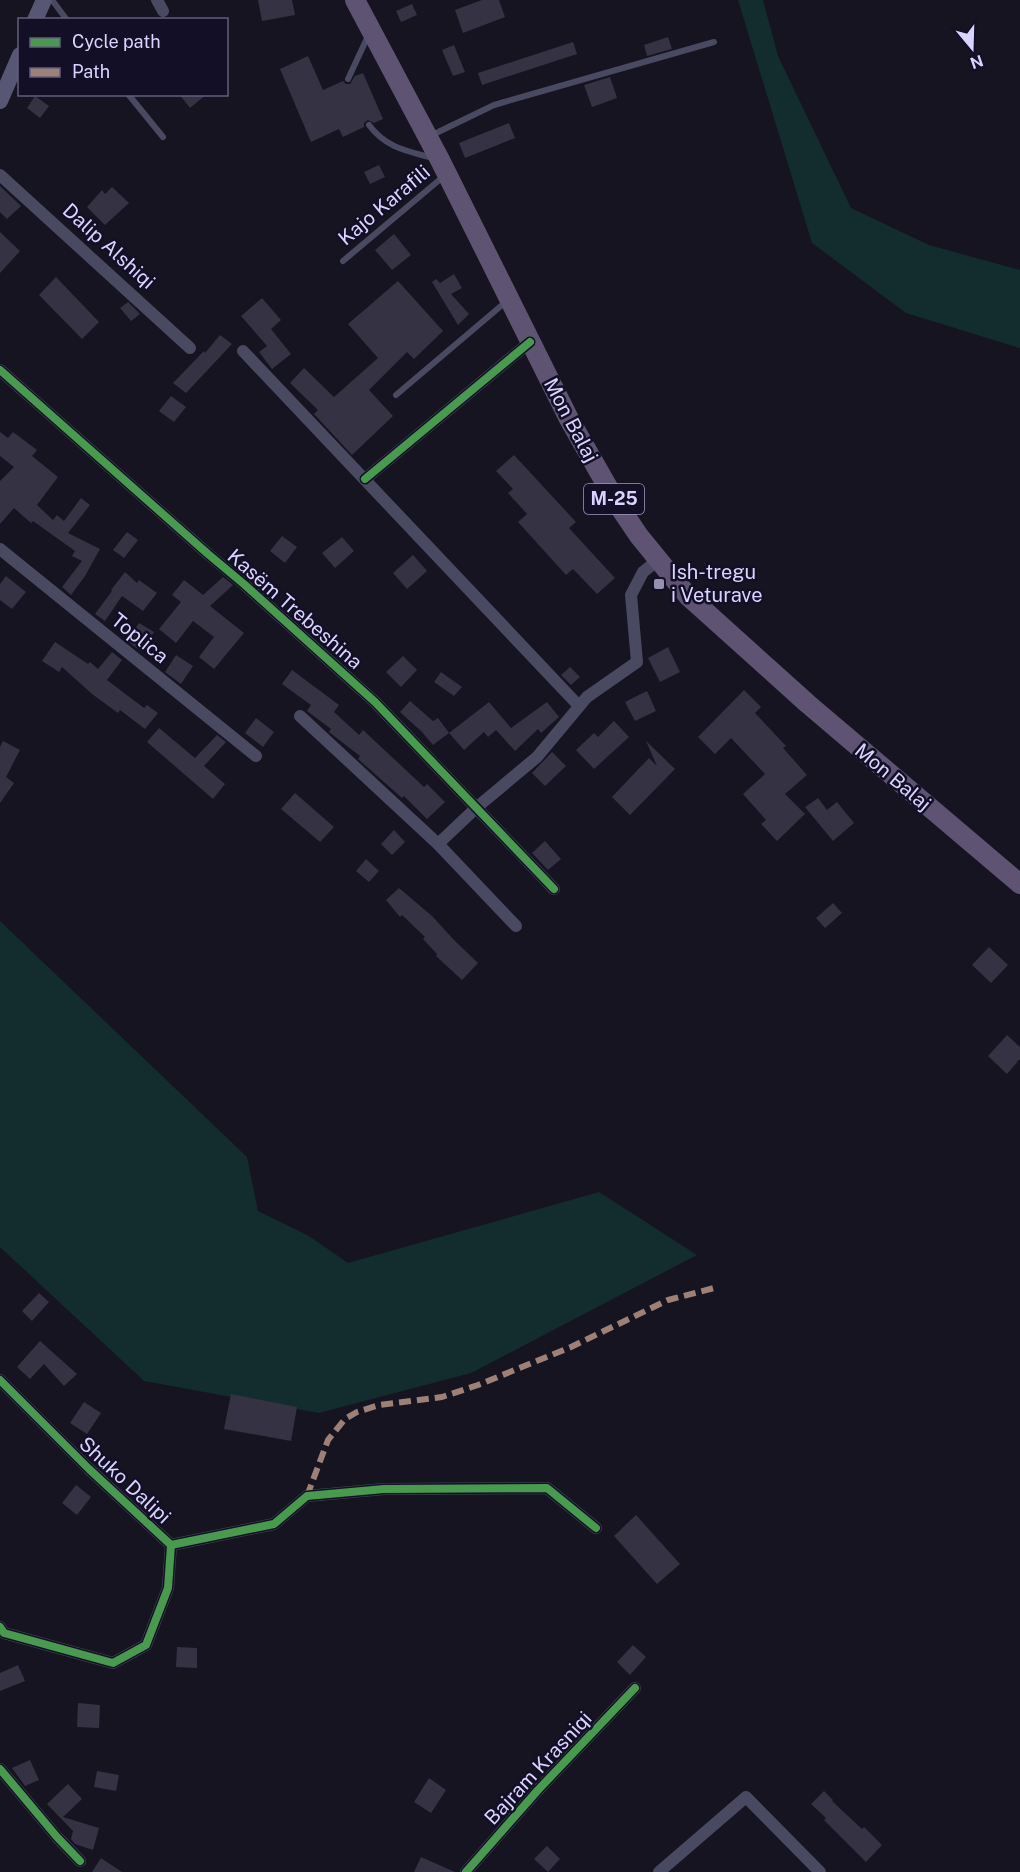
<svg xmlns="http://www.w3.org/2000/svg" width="1020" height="1872" font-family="'Public Sans',sans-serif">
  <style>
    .green { fill: #132c2d }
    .building { fill: #343243 }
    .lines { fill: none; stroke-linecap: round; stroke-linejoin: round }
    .lane { stroke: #4a4962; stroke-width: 6 }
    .street { stroke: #4a4962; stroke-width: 12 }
    .secondary { stroke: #575674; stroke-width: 16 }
    .primary { stroke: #5e5373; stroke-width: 20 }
    .quiet { stroke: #9e8076; stroke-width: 6; stroke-dasharray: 12 6; stroke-linecap: butt }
    .cycleway-casing { stroke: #130f26; stroke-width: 11 }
    .cycleway { stroke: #469c4c; stroke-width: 8 }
    .poi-dot { fill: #9591b1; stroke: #130f26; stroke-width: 2 }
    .labels { text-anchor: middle; stroke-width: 5; stroke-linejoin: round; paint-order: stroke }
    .shield { fill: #130f26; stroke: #9e99be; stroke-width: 1.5 }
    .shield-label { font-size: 18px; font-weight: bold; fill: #d9d4ff }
    .street-label { font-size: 20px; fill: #d9d4ff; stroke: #130f26 }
    .poi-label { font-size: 20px; fill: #d9d4ff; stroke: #130f26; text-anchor: start }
  </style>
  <rect width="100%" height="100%" fill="#161421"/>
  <g class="green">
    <polygon points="738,0 763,0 778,56 851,208 929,245 1020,270 1020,348 906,313 812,243"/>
    <polygon points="0,921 247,1157 258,1211 309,1236 348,1263 599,1192 697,1255 471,1373 319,1413 144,1381 0,1247"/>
  </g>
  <g class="building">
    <polygon points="258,0 292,0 295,15 262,21"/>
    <polygon points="482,0 499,0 505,17 463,33 455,10"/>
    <polygon points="412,4 417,15 401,22 396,11"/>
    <polygon points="668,37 672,49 647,56 644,45"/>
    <polygon points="573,42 577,54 482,85 478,73"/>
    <polygon points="454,45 465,72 453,76 442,50"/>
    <polygon points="308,56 323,90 343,81 346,84 350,84 355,76 363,73 383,119 374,123 368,120 364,123 364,127 343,137 339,129 311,142 280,69"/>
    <polygon points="610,77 617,98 592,107 584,85"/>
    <polygon points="179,94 207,94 190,108"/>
    <polygon points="35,96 49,106 40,118 27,108"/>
    <polygon points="509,123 515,138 465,158 459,143"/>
    <polygon points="379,165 385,177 370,184 364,172"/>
    <polygon points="0,186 21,206 7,219 0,212"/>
    <polygon points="112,187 129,203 105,225 87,207 102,190 105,194"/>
    <polygon points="0,232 20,251 0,273"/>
    <polygon points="394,234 411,255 392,270 375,250"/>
    <polygon points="454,274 462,288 451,294 469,314 458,325 432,282 436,279 440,283"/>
    <polygon points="56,277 99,322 82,339 39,295"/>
    <polygon points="398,281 443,331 414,359 407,352 369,390 393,416 352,455 314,414 318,410 290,383 304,368 334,397 378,358 348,324"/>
    <polygon points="262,298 281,320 271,329 291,354 272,369 259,352 267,346 241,316"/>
    <polygon points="128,302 140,314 131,321 120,308"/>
    <polygon points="220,335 232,344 186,393 173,383 204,351 205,353"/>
    <polygon points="171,396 186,407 174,422 159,411"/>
    <polygon points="0,432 8,438 13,432 37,450 32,456 58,477 37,505 53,520 57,515 64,521 81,498 90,505 68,533 100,549 85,576 71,595 62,587 82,561 72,556 75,551 33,521 31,523 14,508 0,524 0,481 14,467 0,456"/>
    <polygon points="514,455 576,522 569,528 615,578 597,594 573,569 566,575 518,522 527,514 508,493 513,489 496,471"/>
    <polygon points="127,532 138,540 124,558 113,550"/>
    <polygon points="282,536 297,547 285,563 270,551"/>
    <polygon points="342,537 354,551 335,568 322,553"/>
    <polygon points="413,555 427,571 407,589 393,573"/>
    <polygon points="125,572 137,583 139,580 157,593 143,611 122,596 105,621 95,614 112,591 111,590"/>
    <polygon points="6,576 26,592 12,609 0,600 0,584"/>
    <polygon points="223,577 233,585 210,606 244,633 214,669 199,657 214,637 193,621 176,643 159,629 181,602 172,595 184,580 203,595"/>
    <polygon points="139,623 154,632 142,652 127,641"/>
    <polygon points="55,642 88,664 90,662 98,669 112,652 122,660 107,680 144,708 147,705 158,713 145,729 120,710 118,713 92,694 62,667 59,672 42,661"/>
    <polygon points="668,647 680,672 660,682 648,658"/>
    <polygon points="176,655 193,666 181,684 165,672"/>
    <polygon points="403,656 417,670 401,687 386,672"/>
    <polygon points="570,667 580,677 571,685 561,675"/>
    <polygon points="292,670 339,705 334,712 359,735 363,730 424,787 427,784 445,802 427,819 404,796 402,798 358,759 360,756 329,732 331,729 307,711 311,705 282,684"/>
    <polygon points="441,672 462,687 454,696 434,682"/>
    <polygon points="744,690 761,707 755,713 786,746 783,748 807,775 785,794 805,814 777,841 761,824 766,820 743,794 765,774 731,738 715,754 698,737"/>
    <polygon points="647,691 656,711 635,721 625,702"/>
    <polygon points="410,701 433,721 438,718 449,733 433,745 421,731 400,712"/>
    <polygon points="489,702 511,728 547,702 559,717 541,733 538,729 515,751 496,730 488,737 484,732 464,750 449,733"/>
    <polygon points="256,718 274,732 263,747 245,733"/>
    <polygon points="614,721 629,737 594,769 576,750 594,733 598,737"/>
    <polygon points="159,728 195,758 217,735 226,742 204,766 225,784 213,799 147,742"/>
    <polygon points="3,741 20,750 6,777 14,783 0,803 0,747"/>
    <polygon points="646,741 675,769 630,815 612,797 649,758 657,766"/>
    <polygon points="552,752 566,766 545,786 532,773"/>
    <polygon points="295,793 334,827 320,842 281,809"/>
    <polygon points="818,798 827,810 837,802 854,823 833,841 805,807"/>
    <polygon points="394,830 405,842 392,855 381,844"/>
    <polygon points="545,841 561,859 548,870 532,853"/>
    <polygon points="366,859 379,871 369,882 356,871"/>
    <polygon points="399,888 432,916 453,939 478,963 462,980 436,956 437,954 423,939 425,937 402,915 400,917 386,900"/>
    <polygon points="833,903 842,913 825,928 816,918"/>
    <polygon points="989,947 1008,965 991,983 972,965"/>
    <polygon points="1007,1035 1020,1047 1020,1059 1007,1074 988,1056"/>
    <polygon points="39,1293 49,1302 32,1321 22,1311"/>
    <polygon points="40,1341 77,1374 64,1386 44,1364 30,1379 17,1367"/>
    <polygon points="231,1394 297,1407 291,1441 224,1429"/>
    <polygon points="84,1402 101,1413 87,1434 70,1423"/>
    <polygon points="76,1485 91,1497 77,1515 62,1503"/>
    <polygon points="636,1515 680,1564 657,1584 614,1536"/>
    <polygon points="633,1645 646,1657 630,1675 617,1662"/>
    <polygon points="177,1647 197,1648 197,1668 176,1667"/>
    <polygon points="18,1665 25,1681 0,1691 0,1673"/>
    <polygon points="78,1703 100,1705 99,1728 77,1727"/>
    <polygon points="30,1760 39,1780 25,1786 12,1768"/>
    <polygon points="97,1771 119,1775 116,1791 94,1787"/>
    <polygon points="429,1778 446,1790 431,1813 414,1802"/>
    <polygon points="68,1784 82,1799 63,1817 99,1828 93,1850 75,1844 71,1839 73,1831 47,1804"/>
    <polygon points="824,1791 833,1800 832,1801 862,1829 864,1827 882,1845 866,1862 824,1820 826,1818 811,1804"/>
    <polygon points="547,1846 560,1859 548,1872 534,1859"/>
    <polygon points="421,1857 455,1872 414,1872"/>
    <polygon points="101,1858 122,1872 92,1872"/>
  </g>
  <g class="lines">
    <g class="lane">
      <polyline points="52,0 67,20"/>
      <polyline points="348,79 369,34"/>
      <polyline points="128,94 163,137"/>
      <path d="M369,125C386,148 407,151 433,158"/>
      <polyline points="430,136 494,105 714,42"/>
      <polyline points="343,261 444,176"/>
      <polyline points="396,395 508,300"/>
    </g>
    <g class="street">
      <polyline points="157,0 163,11"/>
      <polyline points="0,175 190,348"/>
      <polyline points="243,351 579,706"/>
      <polyline points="0,370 208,554 245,585 375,702 554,889"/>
      <polyline points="365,479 530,342"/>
      <polyline points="0,549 256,756"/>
      <polyline points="300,716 438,844 516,926"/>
      <polyline points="438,844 476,808 537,757 587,697 637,662 631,595 643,572 658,560"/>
      <polyline points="0,1380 89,1469 171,1545 168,1588 146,1645 113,1663 4,1633 0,1627"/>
      <polyline points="171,1545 274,1524 307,1496 384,1489 547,1488 596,1528"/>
      <polyline points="0,1769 57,1837 80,1861"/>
      <polyline points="466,1872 538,1790 635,1688"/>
      <polyline points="659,1872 746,1797 820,1872"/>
    </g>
    <g class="secondary">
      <polyline points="35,20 44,0"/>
      <polyline points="0,101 20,55"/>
    </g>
    <polyline class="primary" points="355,0 440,160 569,419 618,505 639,536 688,596 808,704 1020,884"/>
    <polyline class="quiet" points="307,1496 328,1440 345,1419 357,1412 379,1405 442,1397 478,1385 571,1347 668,1300 714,1288"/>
    <g class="cycleway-casing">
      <g id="cycleway">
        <polyline points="0,370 208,554 245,585 375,702 554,889"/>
        <polyline points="365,479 530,342"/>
        <polyline points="0,1380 89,1469 171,1545 168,1588 146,1645 113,1663 4,1633 0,1627"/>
        <polyline points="171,1545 274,1524 307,1496 384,1489 547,1488 596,1528"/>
        <polyline points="0,1769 57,1837 80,1861"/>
        <polyline points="466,1872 538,1790 635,1688"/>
      </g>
    </g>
    <use href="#cycleway" class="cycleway"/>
  </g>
  <rect class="poi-dot" x="653" y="578" width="12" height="12" rx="3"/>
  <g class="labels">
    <rect class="shield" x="584" y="484" width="60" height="30" rx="4.5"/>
    <g class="shield-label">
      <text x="614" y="505">M-25</text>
    </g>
    <g class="street-label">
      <text transform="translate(384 205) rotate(-40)" y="7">Kajo Karafili</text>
      <text transform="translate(109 246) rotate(42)" y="7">Dalip Alshiqi</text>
      <text transform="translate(571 420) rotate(62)" y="7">Mon Balaj</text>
      <text transform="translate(295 609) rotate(41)" y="7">Kasëm Trebeshina</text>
      <text transform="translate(140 638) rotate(39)" y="7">Toplica</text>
      <text transform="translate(893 777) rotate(40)" y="7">Mon Balaj</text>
      <text transform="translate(125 1480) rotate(43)" y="7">Shuko Dalipi</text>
      <text transform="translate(538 1768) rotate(-47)" y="7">Bajram Krasniqi</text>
    </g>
    <g class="poi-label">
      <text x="671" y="579">Ish-tregu<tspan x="671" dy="23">i Veturave</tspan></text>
    </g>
  </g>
  <rect x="18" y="18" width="210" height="78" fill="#130f26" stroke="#625e7d" stroke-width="1.5"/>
  <rect x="30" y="38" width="30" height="9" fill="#469c4c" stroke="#625e7d" stroke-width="1.5"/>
  <text x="72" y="48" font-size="18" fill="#d9d4ff">Cycle path</text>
  <rect x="30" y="68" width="30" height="9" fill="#9e8076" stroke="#625e7d" stroke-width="1.5"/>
  <text x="72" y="78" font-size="18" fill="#d9d4ff">Path</text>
  <g transform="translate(972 48) rotate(161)" stroke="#130f26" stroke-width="4.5" paint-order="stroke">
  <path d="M0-4.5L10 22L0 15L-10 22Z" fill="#d9d4ff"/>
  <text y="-9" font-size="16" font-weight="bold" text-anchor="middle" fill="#d9d4ff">N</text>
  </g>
</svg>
